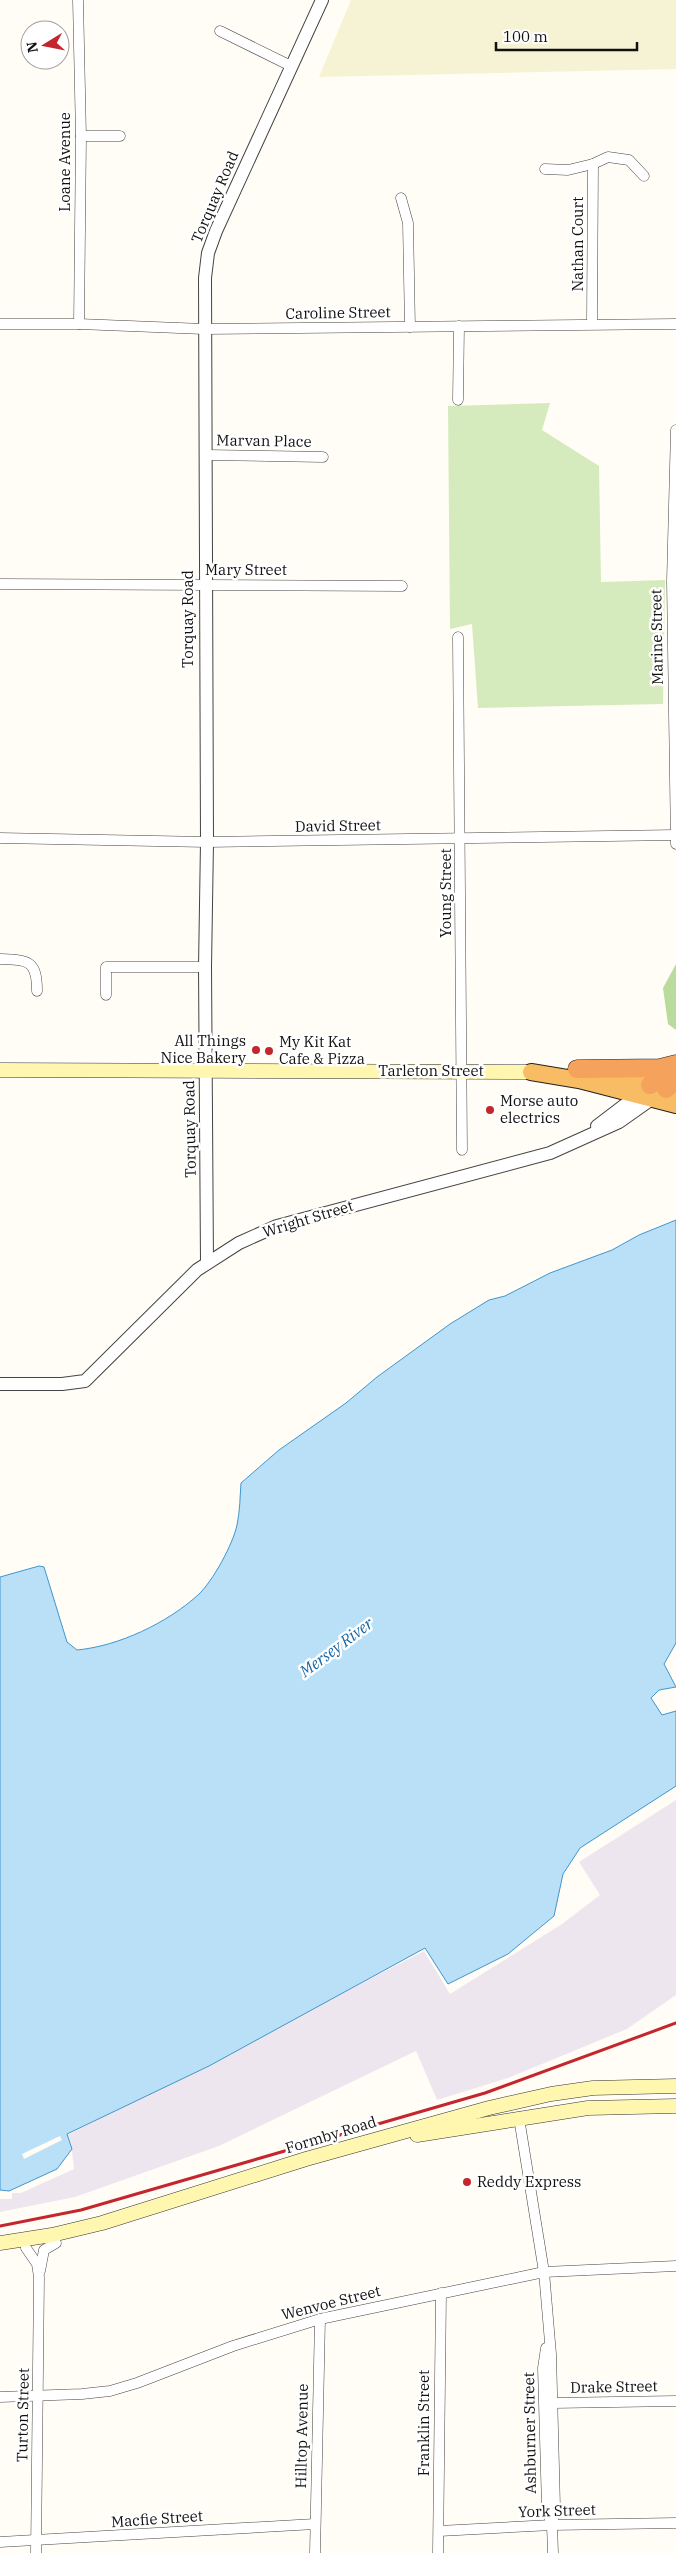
<svg xmlns="http://www.w3.org/2000/svg" width="676" height="2553" font-family="'IBM Plex Serif',serif">
  <style>
    .industrial { fill: #eee6ef }
    .farmland { fill: #f6f3d4 }
    .green { fill: #d5ebbd }
    .forest { fill: #b9dc9c }
    .water { fill: #b9e0f7; stroke: #3f96cf }
    .pier { fill: #fffdf5 }
    .lines { fill: none; stroke-linecap: round; stroke-linejoin: round }
    .minor-casing { stroke: #444; stroke-width: 11 }
    .tertiary-casing { stroke: #444; stroke-width: 14 }
    .secondary-casing { stroke: #333; stroke-width: 15 }
    .trunk-casing { stroke: #222; stroke-width: 18 }
    .motorway-casing { stroke: #222; stroke-width: 19 }
    .minor { stroke: #fff; stroke-width: 10 }
    .tertiary { stroke: #fff; stroke-width: 12 }
    .secondary { stroke: #fff6b0; stroke-width: 14 }
    .trunk { stroke: #f7bc64; stroke-width: 16 }
    .motorway { stroke: #f5a25d; stroke-width: 18 }
    .rail { stroke: #c4262e; stroke-width: 3 }
    .poi-dot { fill: #c4262e; stroke: #fff; stroke-width: 2 }
    .labels { text-anchor: middle; stroke-width: 5; stroke-linejoin: round; paint-order: stroke }
    .street-label { font-size: 15px; fill: #111; stroke: #fff }
    .poi-label { font-size: 15px; fill: #111; stroke: #fff; text-anchor: start }
    .water-label { font-size: 16px; font-style: italic; fill: #1768a6; stroke: #fff }
  </style>
  <rect width="100%" height="100%" fill="#fffdf5"/>
  <polygon class="industrial" points="676,1800 676,1995 627,2029 508,2078 437,2100 416,2051 219,2146 75,2197 0,2212 0,2199 12,2199 12,2193 21,2193 74,2169 71,2143 68,2135 424,1951 450,1994 562,1924 600,1895 579,1862"/>
  <polygon class="farmland" points="351,0 676,0 676,69 319,77"/>
  <polygon class="green" points="550,403 542,430 599,466 601,582 665,580 663,704 478,708 472,624 450,629 448,406"/>
  <polygon class="forest" points="676,964 676,1030 668,1024 663,988"/>
  <path class="water" d="M676,1220V1643L664,1664L676,1687L659,1690L651,1698L662,1715L676,1711V1786L580,1848L563,1874L554,1916L508,1954L448,1984L425,1948L209,2066L67,2134L72,2149L57,2169L9,2191L0,2190V1577L39,1566L44,1567L67,1642L77,1650C119,1646 167,1623 198,1595C213,1581 233,1544 237,1525C240,1511 240,1496 241,1483L279,1450L346,1403L377,1377L450,1324L489,1300L505,1296L550,1273L612,1250L639,1235Z"/>
  <polygon class="pier" points="60,2136 62,2140 24,2159 22,2154"/>
  <g class="lines">
    <g class="minor-casing">
      <g id="minor">
        <polyline points="78,0 81,136 79,324"/>
        <polyline points="220,31 291,66"/>
        <polyline points="81,136 120,136"/>
        <polyline points="545,169 568,170 593,164 608,157 629,160 644,176"/>
        <polyline points="401,198 408,223 410,327"/>
        <polyline points="592,323 593,164"/>
        <polyline points="0,324 79,324 204,329 676,324"/>
        <polyline points="458,400 459,326"/>
        <polyline points="676,430 672,581 676,844"/>
        <polyline points="205,455 323,457"/>
        <polyline points="0,584 402,586"/>
        <polyline points="458,637 462,1150"/>
        <polyline points="0,838 207,842 676,835"/>
        <path d="M0,959C28,960 37,960 37,991"/>
        <polyline points="106,995 106,967 205,967"/>
        <polyline points="519,2118 544,2272 551,2354 555,2507 552,2525 553,2553"/>
        <polyline points="26,2248 37,2264 39,2277 36,2553"/>
        <polyline points="40,2271 44,2250 56,2243"/>
        <polyline points="546,2348 543,2368 547,2507 551,2523"/>
        <polyline points="0,2397 82,2394 110,2391 137,2383 233,2346 320,2319 544,2272 676,2266"/>
        <polyline points="553,2403 676,2401"/>
        <polyline points="439,2531 552,2525 676,2523"/>
        <polyline points="0,2542 315,2524"/>
        <polyline points="315,2553 320,2319"/>
        <polyline points="438,2553 441,2293"/>
      </g>
    </g>
    <g class="tertiary-casing">
      <g id="tertiary">
        <polyline points="597,1126 639,1094"/>
        <polyline points="207,1263 205,967 207,842 205,278 208,253 216,231 322,0"/>
        <polyline points="0,1384 62,1384 85,1381 197,1270 239,1243 277,1226 550,1153 619,1122 653,1098"/>
      </g>
    </g>
    <g class="secondary-casing">
      <g id="secondary">
        <polyline points="0,1070 531,1072"/>
        <polyline points="417,2135 588,2108 676,2106"/>
        <polyline points="0,2243 52,2235 102,2223 306,2159 489,2108 551,2094 593,2088 676,2086"/>
      </g>
    </g>
    <g class="trunk-casing">
      <g id="trunk">
        <polyline points="531,1072 579,1080 676,1105"/>
        <polyline points="596,1073 676,1092"/>
      </g>
    </g>
    <g class="motorway-casing">
      <g id="motorway">
        <polyline points="577,1069 660,1068 676,1064"/>
        <polyline points="650,1085 675,1066"/>
        <polyline points="666,1089 676,1080"/>
      </g>
    </g>
    <use href="#minor" class="minor"/>
    <use href="#tertiary" class="tertiary"/>
    <use href="#secondary" class="secondary"/>
    <use href="#trunk" class="trunk"/>
    <use href="#motorway" class="motorway"/>
    <polyline class="rail" points="0,2226 81,2210 485,2093 676,2023"/>
  </g>
  <g class="poi-dot">
    <circle cx="256" cy="1050" r="5"/>
    <circle cx="269" cy="1051" r="5"/>
    <circle cx="490" cy="1110" r="5"/>
    <circle cx="467" cy="2182" r="5"/>
  </g>
  <g class="labels">
    <g class="street-label">
      <text transform="translate(65 162) rotate(-90)" y="5">Loane Avenue</text>
      <text transform="translate(215 197) rotate(-67)" y="5">Torquay Road</text>
      <text transform="translate(578 244) rotate(-90)" y="5">Nathan Court</text>
      <text transform="translate(338 313) rotate(-1)" y="5">Caroline Street</text>
      <text transform="translate(264 441) rotate(1)" y="5">Marvan Place</text>
      <text x="246" y="575">Mary Street</text>
      <text transform="translate(188 619) rotate(-90)" y="5">Torquay Road</text>
      <text transform="translate(657 637) rotate(-91)" y="5">Marine Street</text>
      <text transform="translate(338 826) rotate(-1)" y="5">David Street</text>
      <text transform="translate(446 893) rotate(-90)" y="5">Young Street</text>
      <text x="431" y="1076">Tarleton Street</text>
      <text transform="translate(190 1129) rotate(-91)" y="5">Torquay Road</text>
      <text transform="translate(308 1219) rotate(-17)" y="5">Wright Street</text>
      <text transform="translate(331 2135) rotate(-17)" y="5">Formby Road</text>
      <text transform="translate(331 2303) rotate(-14)" y="5">Wenvoe Street</text>
      <text transform="translate(614 2387) rotate(-1)" y="5">Drake Street</text>
      <text transform="translate(23 2415) rotate(-89)" y="5">Turton Street</text>
      <text transform="translate(424 2423) rotate(-90)" y="5">Franklin Street</text>
      <text transform="translate(530 2433) rotate(-91)" y="5">Ashburner Street</text>
      <text transform="translate(302 2436) rotate(-89)" y="5">Hilltop Avenue</text>
      <text transform="translate(557 2511) rotate(-2)" y="5">York Street</text>
      <text transform="translate(157 2519) rotate(-4)" y="5">Macfie Street</text>
    </g>
    <g class="poi-label">
      <text x="246" y="1046" text-anchor="end">All Things<tspan x="246" dy="17">Nice Bakery</tspan></text>
      <text x="279" y="1047">My Kit Kat<tspan x="279" dy="17">Cafe &amp; Pizza</tspan></text>
      <text x="500" y="1106">Morse auto<tspan x="500" dy="17">electrics</tspan></text>
      <text x="477" y="2187">Reddy Express</text>
    </g>
    <g class="water-label">
      <text transform="translate(336 1647) rotate(-37)" y="6">Mersey River</text>
    </g>
  </g>
  <g transform="translate(45 45) rotate(260)"><circle r="24" fill="#ffffff" stroke="#a0a0a0"/>
  <path d="M0-4L9 19L0 12L-9 19Z" fill="#c4262e"/>
  <text y="-8" font-size="14" font-weight="bold" text-anchor="middle" fill="#111111">N</text>
  </g>
  <path d="M496 42v8h141v-8" fill="none" stroke="#111111" stroke-width="2.5"/>
  <text x="503" y="42" font-size="15" fill="#111111" stroke="#ffffff" stroke-width="4" paint-order="stroke">100 m</text>
</svg>
